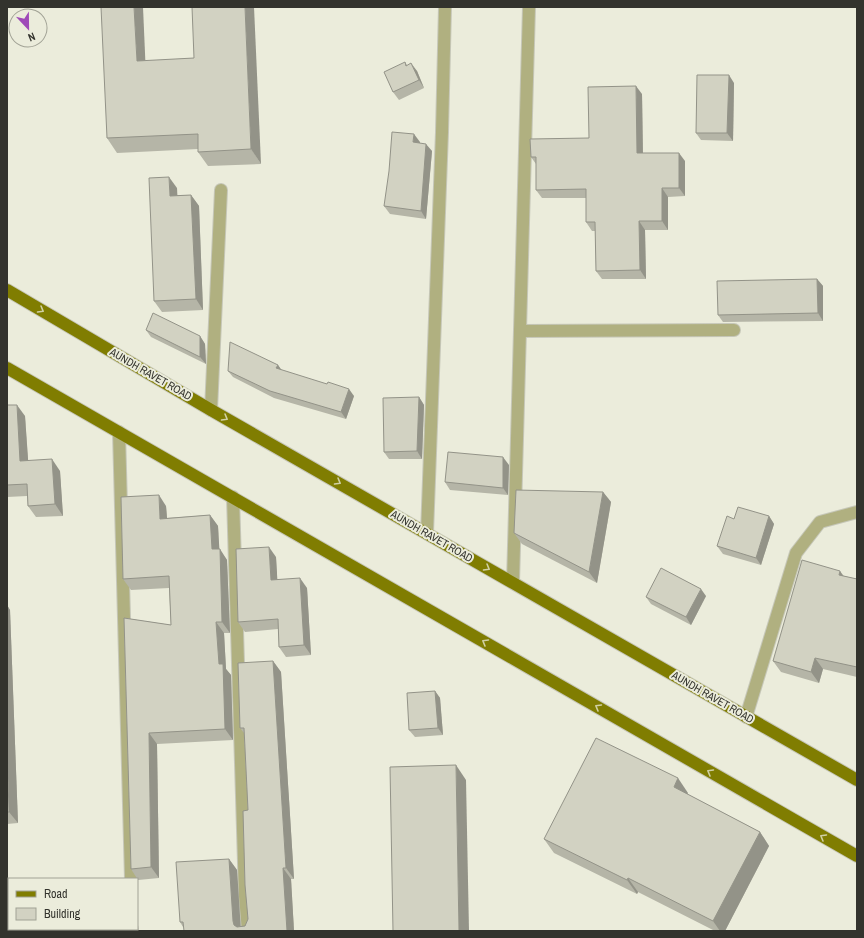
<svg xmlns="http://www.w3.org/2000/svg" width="864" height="938" font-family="'Archivo Narrow',sans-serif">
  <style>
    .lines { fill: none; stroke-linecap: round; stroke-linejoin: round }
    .street-casing { stroke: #c6c7b8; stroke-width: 14 }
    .primary-casing { stroke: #c6c7b8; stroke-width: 14 }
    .street { stroke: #b0b080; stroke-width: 12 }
    .primary { stroke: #807d01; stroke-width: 12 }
    .wall { fill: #b5b5a7 }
    .shaded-wall { fill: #939388 }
    .building { fill: #d2d2c2; stroke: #939388 }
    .oneway { stroke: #d0d0a4 }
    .labels { text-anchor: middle; stroke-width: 4; stroke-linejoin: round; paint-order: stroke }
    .street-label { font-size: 11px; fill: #33332d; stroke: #ebecdb }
  </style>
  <rect width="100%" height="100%" fill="#ebecdb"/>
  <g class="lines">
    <g class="street-casing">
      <g id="street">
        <polyline points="520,331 734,330"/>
        <polyline points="211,410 221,190"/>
        <polyline points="119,432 131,879"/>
        <polyline points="233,497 245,896 248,931"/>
        <polyline points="427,533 442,132 445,7"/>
        <polyline points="513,582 529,7"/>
        <polyline points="746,717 796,553 820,522 857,512"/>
        <polyline points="132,929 132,931"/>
      </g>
    </g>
    <g class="primary-casing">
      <g id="primary">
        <polyline points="7,290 211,410 857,780"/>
        <polyline points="7,368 857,856"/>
      </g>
    </g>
    <use href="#street" class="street"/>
    <use href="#primary" class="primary"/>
  </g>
  <g class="wall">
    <polygon points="194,58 261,164 208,166 198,152 198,149 117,153 107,138 146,61"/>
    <polygon points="405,62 407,65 417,71 424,88 399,100 393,92"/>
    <polygon points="734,83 733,141 701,140 696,133"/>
    <polygon points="642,94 643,153 685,161 685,196 668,197 668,230 645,230 646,279 602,279 596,271 595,231 592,231 586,222 586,198 542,198 536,190 536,164 531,157 589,138"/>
    <polygon points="420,142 420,143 432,151 426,219 390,214 384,206"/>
    <polygon points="177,188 177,195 191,195 199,206 203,310 162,312 154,301"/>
    <polygon points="817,279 823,286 823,321 723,322 718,315"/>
    <polygon points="146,330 200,336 205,344 206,364 151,337"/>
    <polygon points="278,365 281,370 354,396 346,419 274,398 233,377 228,371"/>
    <polygon points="419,397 424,405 422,459 389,459 384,452"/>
    <polygon points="7,405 25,416 28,461 60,471 63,516 36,517 28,506 27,496 7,497"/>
    <polygon points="509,465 508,495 450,490 445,482"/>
    <polygon points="603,492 611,502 597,583 522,544 514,533"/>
    <polygon points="166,506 167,518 210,515 218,526 219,549 227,560 230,633 224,633 226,669 231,675 233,740 157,744 159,878 138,880 131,869 124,618 171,625 169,588 131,590 123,579"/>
    <polygon points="769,516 774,524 761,565 723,554 717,546 734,519"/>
    <polygon points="276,557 277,580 307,588 311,655 286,657 279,647 278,629 245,632 238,622"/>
    <polygon points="844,576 857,579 857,677 823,669 819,683 781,672 773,661"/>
    <polygon points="706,596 691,625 651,604 646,597"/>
    <polygon points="7,605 10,610 18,823 7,824"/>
    <polygon points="273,661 281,672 294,879 291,879 294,931 183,927 180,922 229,859 237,870 240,927 245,926 248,919 248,810 244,733 240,728"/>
    <polygon points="435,691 440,698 443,735 415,737 409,730"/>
    <polygon points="688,793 687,794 760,832 769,846 725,931 715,931 638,892 637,894 554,853 544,839"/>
  </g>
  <g class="shaded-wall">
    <polygon points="134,7 143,7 146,76 137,61"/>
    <polygon points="245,7 254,7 261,164 251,149"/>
    <polygon points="411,63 417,71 424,88 419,80"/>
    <polygon points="729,75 734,83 733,141 727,133"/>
    <polygon points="636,86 642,94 643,162 637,153"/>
    <polygon points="414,134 420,142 419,150 413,142"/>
    <polygon points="426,144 432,151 426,219 421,211"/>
    <polygon points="679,153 685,161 685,196 679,188"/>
    <polygon points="169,177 177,188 178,207 170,196"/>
    <polygon points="662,188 668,197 668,230 662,221"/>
    <polygon points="191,195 199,206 203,310 196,299"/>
    <polygon points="639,221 645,230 646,279 640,270"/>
    <polygon points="817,279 823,286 823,321 818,313"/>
    <polygon points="200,336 205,344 206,364 200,357"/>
    <polygon points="278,365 283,372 276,368"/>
    <polygon points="349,389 354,396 346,419 341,412"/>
    <polygon points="419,397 424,405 422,459 417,451"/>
    <polygon points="17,405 25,416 29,473 20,461"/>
    <polygon points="503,457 509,465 508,495 503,488"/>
    <polygon points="52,459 60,471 63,516 55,504"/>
    <polygon points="603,492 611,502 597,583 589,572"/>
    <polygon points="159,495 166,506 168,530 160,519"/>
    <polygon points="210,515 218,526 220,560 212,549"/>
    <polygon points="769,516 774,524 761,565 756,558"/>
    <polygon points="269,547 276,557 278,590 271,580"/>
    <polygon points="220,549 227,560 230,633 222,622"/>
    <polygon points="840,571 848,582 839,575"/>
    <polygon points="300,578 307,588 311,655 304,645"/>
    <polygon points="701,589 706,596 691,625 686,617"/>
    <polygon points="7,605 10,610 18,823 9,812 7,744"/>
    <polygon points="216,622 224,633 226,669 231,675 233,740 225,729 219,664"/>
    <polygon points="815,658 823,669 819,683 811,672"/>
    <polygon points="273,661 281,672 294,879 286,868"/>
    <polygon points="435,691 440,698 443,735 438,728"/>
    <polygon points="149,733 157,744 159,878 151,867"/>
    <polygon points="456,765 466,780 469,931 459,931"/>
    <polygon points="678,778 688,793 684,801 674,787"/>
    <polygon points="760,832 769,846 725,931 720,931 713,921"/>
    <polygon points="229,859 237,870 241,931 234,925 233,921"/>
    <polygon points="283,868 291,879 294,931 287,931"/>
    <polygon points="628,878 638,892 637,894 627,880"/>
  </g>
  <g class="building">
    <polygon points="101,7 134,7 137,61 194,58 192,7 245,7 251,149 198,152 198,134 107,138"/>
    <polygon points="405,62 406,66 411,63 419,80 393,92 384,72"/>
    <polygon points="697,75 729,75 727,133 696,133"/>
    <polygon points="636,86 637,153 679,153 679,188 662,188 662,221 639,221 640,270 596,271 595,222 586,222 586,189 536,190 536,157 531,157 530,139 589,138 588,87"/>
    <polygon points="392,132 414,134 413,142 426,144 421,211 384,206 389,171"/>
    <polygon points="169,177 170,196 191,195 196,299 154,301 149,178"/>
    <polygon points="817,279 818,313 718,315 717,281"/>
    <polygon points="153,313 200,336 200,357 146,330"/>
    <polygon points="230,342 278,365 276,368 327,384 328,382 349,389 341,412 270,391 228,371"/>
    <polygon points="419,397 417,451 384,452 383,398"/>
    <polygon points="7,405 17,405 20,461 52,459 55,504 28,506 27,484 7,485"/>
    <polygon points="448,452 503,457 503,488 445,482"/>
    <polygon points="516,490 603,492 589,572 514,533"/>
    <polygon points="159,495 160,519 210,515 212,549 220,549 222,622 216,622 219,664 223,664 225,729 149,733 151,867 131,869 124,618 171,625 169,576 123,579 121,497"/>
    <polygon points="738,507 769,516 756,558 717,546 727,516 734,519"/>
    <polygon points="269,547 271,580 300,578 304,645 279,647 278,619 238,622 236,549"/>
    <polygon points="802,560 840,571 839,575 857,579 857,667 815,658 811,672 773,661"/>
    <polygon points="661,568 701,589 686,617 646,597"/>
    <polygon points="273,661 286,868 283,868 287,931 184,931 183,922 180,922 176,862 229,859 233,921 234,925 237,927 245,926 248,919 245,885 243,811 248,810 244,728 240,728 238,663"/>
    <polygon points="435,691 438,728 409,730 407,693"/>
    <polygon points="596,738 678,778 674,787 760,832 713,921 628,878 627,880 544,839"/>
    <polygon points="7,744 9,812 7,812"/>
    <polygon points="456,765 459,931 393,931 390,767"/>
  </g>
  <defs><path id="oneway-chevron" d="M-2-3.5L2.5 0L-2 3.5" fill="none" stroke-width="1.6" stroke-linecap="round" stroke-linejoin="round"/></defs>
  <g class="oneway">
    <use href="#oneway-chevron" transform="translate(41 310) rotate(30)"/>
    <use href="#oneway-chevron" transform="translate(225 418) rotate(30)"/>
    <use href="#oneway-chevron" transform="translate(338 482) rotate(30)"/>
    <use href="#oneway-chevron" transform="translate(487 568) rotate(30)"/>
    <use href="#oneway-chevron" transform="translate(485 642) rotate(-150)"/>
    <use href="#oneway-chevron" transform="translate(598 707) rotate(-150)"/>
    <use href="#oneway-chevron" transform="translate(710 772) rotate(-150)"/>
    <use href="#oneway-chevron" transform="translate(823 837) rotate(-150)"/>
  </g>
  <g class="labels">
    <g class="street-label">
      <text transform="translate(151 374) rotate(30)" y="4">AUNDH RAVET ROAD</text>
      <text transform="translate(432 536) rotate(30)" y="4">AUNDH RAVET ROAD</text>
      <text transform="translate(713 697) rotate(30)" y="4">AUNDH RAVET ROAD</text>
    </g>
  </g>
  <rect width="864" height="938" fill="none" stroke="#33332d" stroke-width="16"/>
  <rect x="8" y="878" width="130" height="52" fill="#ebecdb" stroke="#a1a295"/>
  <rect x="16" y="891" width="20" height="6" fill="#807d01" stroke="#a1a295"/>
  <text x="44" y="898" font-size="12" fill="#33332d">Road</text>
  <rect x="16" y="908" width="20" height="12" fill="#d2d2c2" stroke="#a1a295"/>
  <text x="44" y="918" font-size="12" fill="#33332d">Building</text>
  <g transform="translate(28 28) rotate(158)"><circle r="19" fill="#ebecdb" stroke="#a1a295"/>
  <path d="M0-3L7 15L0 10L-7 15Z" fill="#9f4ab8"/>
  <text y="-6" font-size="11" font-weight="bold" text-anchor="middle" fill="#33332d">N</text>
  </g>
</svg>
